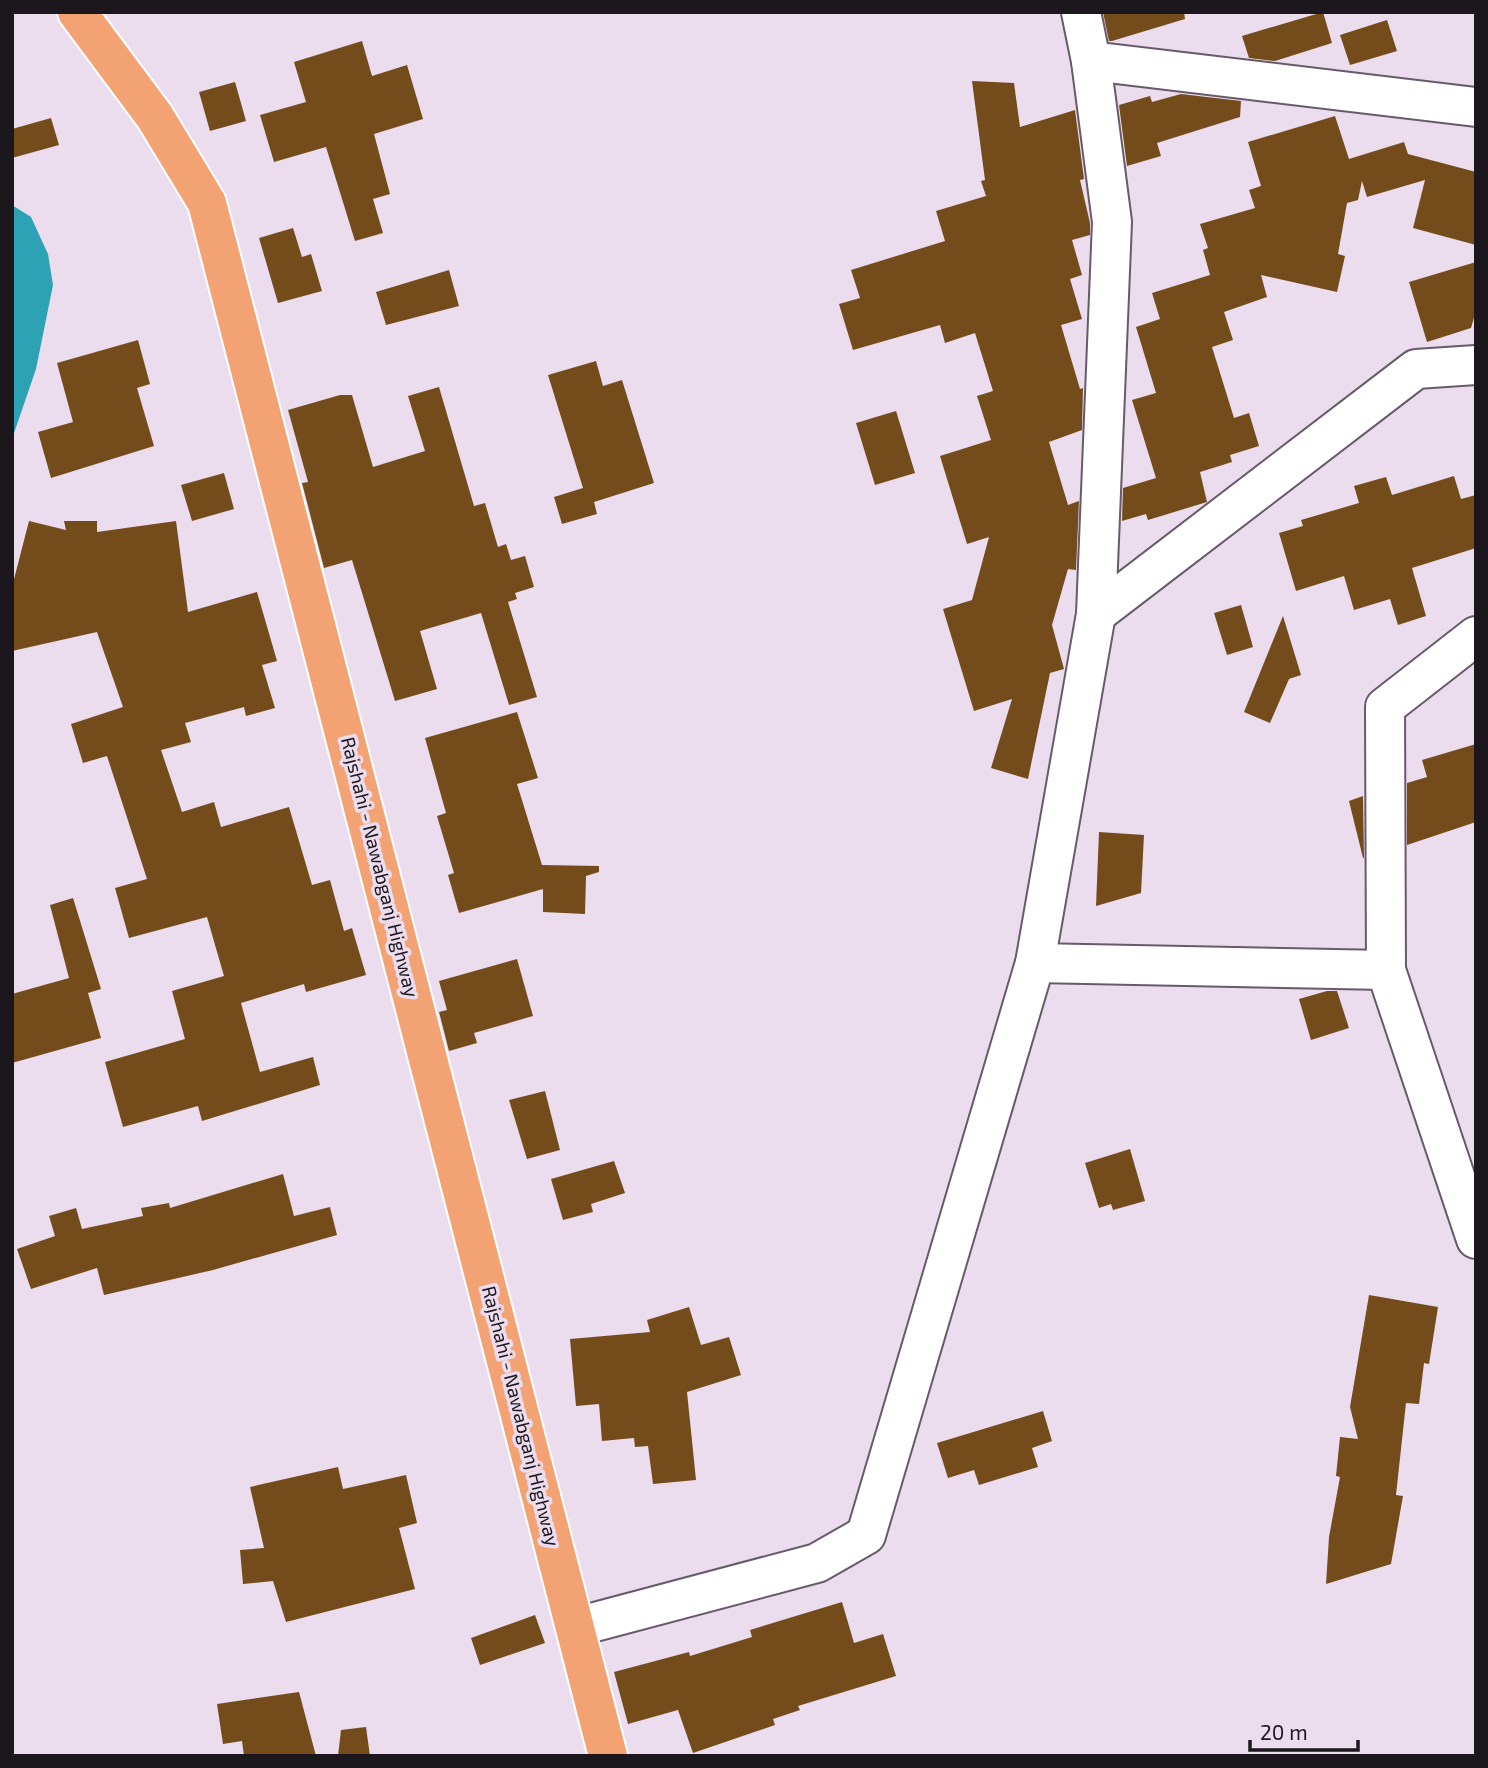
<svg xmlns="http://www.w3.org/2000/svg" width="1488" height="1768" font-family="'Exo 2',sans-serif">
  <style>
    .water { fill: #2da2b5 }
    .building { fill: #744c1c }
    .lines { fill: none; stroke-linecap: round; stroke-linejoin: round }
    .minor-casing { stroke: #675a6a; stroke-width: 42 }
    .highway-casing { stroke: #fff; stroke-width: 42 }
    .minor { stroke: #fff; stroke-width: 38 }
    .highway { stroke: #f3a274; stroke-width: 38 }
    .labels { text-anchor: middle; stroke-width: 7; stroke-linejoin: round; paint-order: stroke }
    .street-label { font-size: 19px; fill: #1c171d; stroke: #ebdcee }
  </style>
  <rect width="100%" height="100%" fill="#ebdcee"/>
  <polygon class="water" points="12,205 31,217 48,254 53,285 36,369 12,439"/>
  <g class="building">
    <polygon points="1103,12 1184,12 1185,19 1112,41 1109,41"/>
    <polygon points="1323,12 1332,43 1275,61 1249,58 1242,36"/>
    <polygon points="1387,20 1397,51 1350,65 1340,35"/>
    <polygon points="362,41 372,76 407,65 423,119 374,134 390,194 373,199 383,233 355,241 326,147 274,162 260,115 306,102 294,62"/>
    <polygon points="972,81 1014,83 1020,127 1075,110 1084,179 1080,180 1090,223 1090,235 1072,240 1082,275 1070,279 1082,319 1061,325 1080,389 1083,388 1082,430 1049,442 1068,505 1079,501 1076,570 1068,569 1052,625 1064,669 1050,673 1028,779 991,768 1012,699 974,711 943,609 972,600 989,537 967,544 940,456 991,440 977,396 993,391 975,333 945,343 940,325 853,350 839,304 860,298 851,270 945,241 936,211 986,196 981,181 985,180"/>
    <polygon points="235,82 246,121 210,131 199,92"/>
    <polygon points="1181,94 1241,101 1240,117 1157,143 1161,156 1127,166 1119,105 1150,96 1152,102"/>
    <polygon points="1335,116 1349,159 1404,142 1408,154 1476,172 1476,245 1413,228 1425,180 1367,197 1362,181 1358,200 1347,203 1338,254 1345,256 1337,292 1261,275 1267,297 1224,312 1233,340 1212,347 1234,418 1249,413 1259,446 1230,455 1232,462 1200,472 1207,502 1148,520 1146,514 1122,521 1123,488 1156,478 1132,400 1156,393 1136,327 1160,319 1152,293 1210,275 1203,250 1208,248 1200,224 1255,208 1249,190 1261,186 1248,142"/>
    <polygon points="51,118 59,145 12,158 12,129"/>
    <polygon points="293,228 302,257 311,254 322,291 278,303 259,238"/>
    <polygon points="1476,262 1476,311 1471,328 1427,342 1409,282"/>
    <polygon points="449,270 459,306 386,325 376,292"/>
    <polygon points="138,340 150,384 137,388 154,446 51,478 38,432 73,422 57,363"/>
    <polygon points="596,361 603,386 622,380 654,483 594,502 597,514 562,524 554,497 583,488 548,375"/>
    <polygon points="439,387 474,506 485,503 498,547 506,544 511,560 525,556 534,587 515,593 517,599 508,602 537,697 509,705 481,613 420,631 437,689 395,701 352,560 324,568 302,483 308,482 288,410 340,395 352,395 373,467 425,451 408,396"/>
    <polygon points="896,411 915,473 875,485 856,423"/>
    <polygon points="224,473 234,509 192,521 181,485"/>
    <polygon points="1454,476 1461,499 1476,495 1476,548 1412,568 1426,616 1398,625 1390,599 1354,610 1344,576 1296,591 1279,533 1303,526 1301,520 1359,503 1354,486 1386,477 1392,495"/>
    <polygon points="29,521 66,530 64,521 97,521 97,532 176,521 188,612 257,592 277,661 262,665 275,708 246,716 244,707 185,723 191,742 161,750 182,812 214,802 221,827 289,807 312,885 330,880 344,931 352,928 366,975 306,992 304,984 241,1003 260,1072 313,1057 320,1085 202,1121 198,1106 123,1127 105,1062 185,1039 172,991 224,976 207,917 129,938 115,888 147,879 107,756 83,763 71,724 123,707 97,632 12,651 12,587"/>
    <polygon points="1241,605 1253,647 1227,655 1214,613"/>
    <polygon points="1283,616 1301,675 1289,679 1270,723 1244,712"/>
    <polygon points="517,712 538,778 517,784 542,865 599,866 599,872 586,876 585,914 543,912 543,889 459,913 448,875 454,873 437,816 446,813 425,738"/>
    <polygon points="1476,744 1476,822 1407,845 1407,783 1427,777 1422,760"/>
    <polygon points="1363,796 1364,858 1363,858 1349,801"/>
    <polygon points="1099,832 1144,835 1141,893 1096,906"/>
    <polygon points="73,898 101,989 88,993 101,1038 12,1063 12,994 69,978 50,905"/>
    <polygon points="517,959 533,1016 474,1033 477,1043 449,1051 439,1012 447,1010 439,981"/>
    <polygon points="1327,991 1337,991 1349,1028 1311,1040 1299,999"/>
    <polygon points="545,1091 560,1150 527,1159 509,1100"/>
    <polygon points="1130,1149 1145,1201 1113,1210 1111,1204 1099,1208 1085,1163"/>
    <polygon points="614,1161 625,1193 591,1204 593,1212 563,1220 551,1179"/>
    <polygon points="283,1174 294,1216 330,1207 337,1235 213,1270 104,1295 97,1268 31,1289 17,1249 55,1236 49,1216 76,1208 82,1229 143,1216 141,1208 169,1203 170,1208"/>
    <polygon points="1369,1295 1438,1307 1429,1364 1424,1363 1419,1404 1406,1403 1396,1495 1403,1496 1391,1564 1326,1584 1329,1537 1340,1477 1336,1476 1340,1437 1358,1439 1350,1407"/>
    <polygon points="689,1307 701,1345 729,1337 741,1375 687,1392 696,1480 653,1484 648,1446 635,1447 634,1438 602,1441 599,1404 576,1406 570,1339 650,1332 647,1320"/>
    <polygon points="1043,1411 1052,1441 1032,1448 1038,1467 979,1485 974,1470 948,1478 937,1443"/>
    <polygon points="338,1467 343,1489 406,1475 417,1523 399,1528 415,1589 286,1622 273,1581 243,1584 240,1550 264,1548 250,1487"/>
    <polygon points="842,1602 854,1643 883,1634 896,1676 798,1706 800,1710 773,1719 775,1725 693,1753 678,1710 628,1724 614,1672 689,1652 690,1656 752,1637 750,1630"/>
    <polygon points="535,1615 545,1643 480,1665 471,1638"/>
    <polygon points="299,1692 316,1756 244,1756 242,1741 223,1744 217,1704"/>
    <polygon points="366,1727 370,1756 338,1756 341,1730"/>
  </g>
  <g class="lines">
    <g class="minor-casing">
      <g id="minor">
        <polyline points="1091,61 1476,107"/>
        <polyline points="1096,614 1416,369 1476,365"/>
        <polyline points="1035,963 1386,970 1476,1239"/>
        <polyline points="1386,970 1385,707 1476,636"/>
        <polyline points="576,1627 817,1563 866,1535 1035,963 1096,614 1112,222 1091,61 1081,12"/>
      </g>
    </g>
    <g class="highway-casing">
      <polyline id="highway" points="77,12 155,117 207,203 608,1756"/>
    </g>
    <use href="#minor" class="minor"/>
    <use href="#highway" class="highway"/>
  </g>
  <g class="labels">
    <g class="street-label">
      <text transform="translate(380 867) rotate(76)" y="7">Rajshahi - Nawabganj Highway</text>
      <text transform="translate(521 1416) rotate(76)" y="7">Rajshahi - Nawabganj Highway</text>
    </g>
  </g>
  <rect width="1488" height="1768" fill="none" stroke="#1c171d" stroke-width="28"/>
  <path d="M1250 1740v10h108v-10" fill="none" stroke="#1c171d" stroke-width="3.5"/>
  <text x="1260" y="1740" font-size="21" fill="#1c171d" stroke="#ebdcee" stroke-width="5" paint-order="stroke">20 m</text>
</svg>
